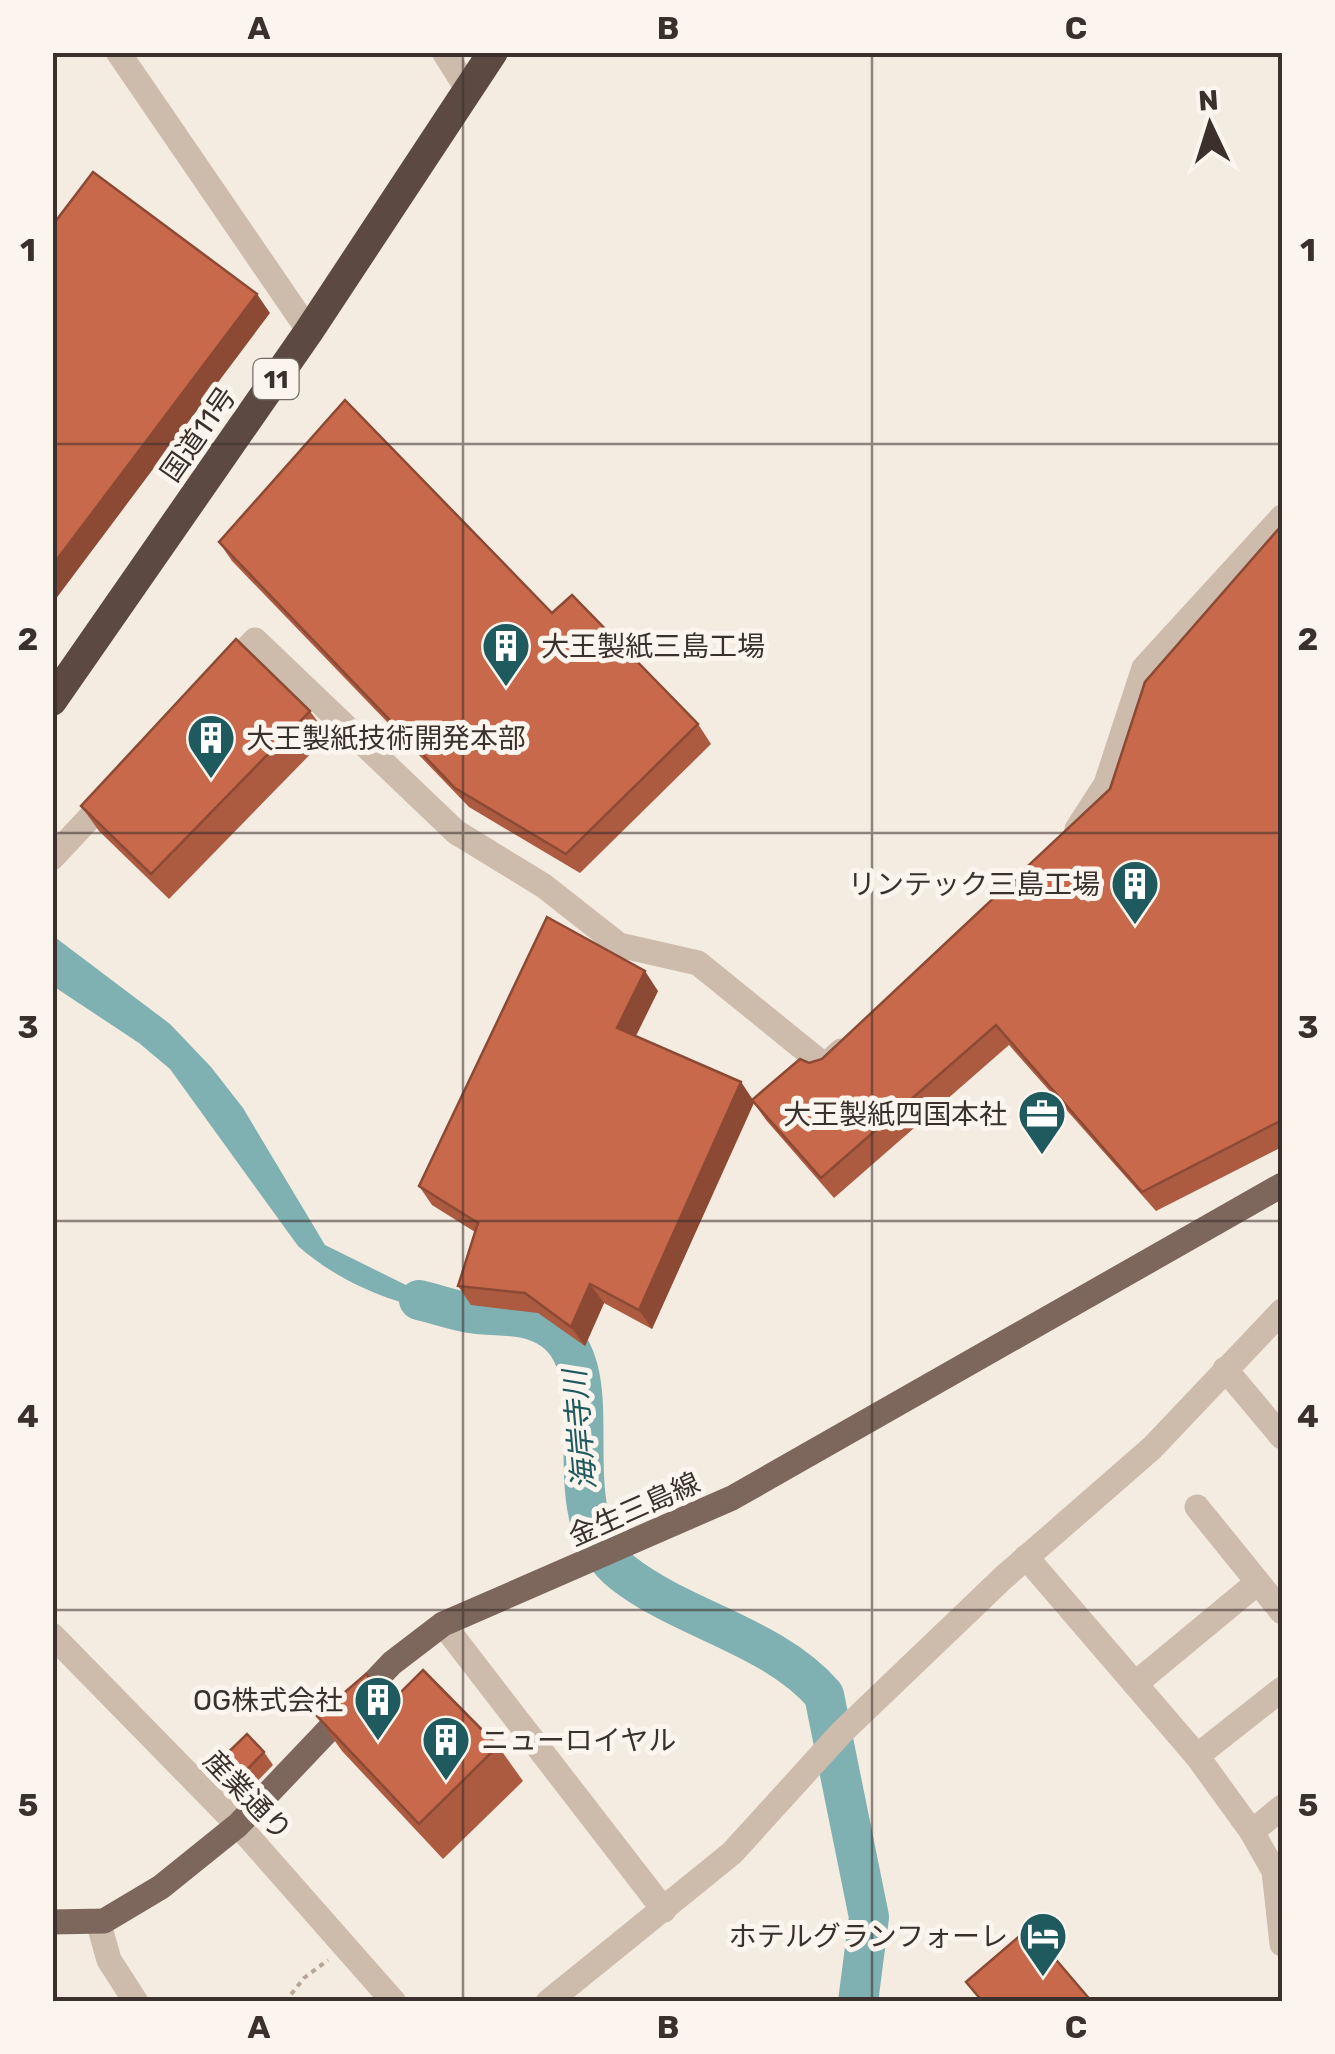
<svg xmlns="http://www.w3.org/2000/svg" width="1335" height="2054" font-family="Rubik,'Noto Sans JP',sans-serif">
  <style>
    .water { fill: #7fb0b2 }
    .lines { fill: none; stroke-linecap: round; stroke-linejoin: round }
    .river { stroke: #7fb0b2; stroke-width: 40 }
    .path { stroke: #b9a596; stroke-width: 4; stroke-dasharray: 5 5; stroke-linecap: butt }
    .minor { stroke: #cdbbac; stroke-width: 25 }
    .major { stroke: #7d675c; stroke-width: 25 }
    .highway { stroke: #5c4a42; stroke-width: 30 }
    .wall { fill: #ac5a40 }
    .shaded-wall { fill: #8c4a34 }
    .building { fill: #c8694b; stroke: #8c4a34; stroke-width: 2.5 }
    .grid { fill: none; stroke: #3b302b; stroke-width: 2.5; stroke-opacity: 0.55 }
    .labels { text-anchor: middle; stroke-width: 10; stroke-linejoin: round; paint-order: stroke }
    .shield { fill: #fbf5ee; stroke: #756b66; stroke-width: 2.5 }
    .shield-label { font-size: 25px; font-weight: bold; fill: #3b302b }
    .street-label { font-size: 28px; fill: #3b302b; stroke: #fbf5ee }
    .poi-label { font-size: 28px; fill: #3b302b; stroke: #fbf5ee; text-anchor: end }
    .water-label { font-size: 30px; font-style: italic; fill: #1f5a5e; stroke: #fbf5ee }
    .neatline { fill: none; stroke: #3b302b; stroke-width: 4 }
    .grid-label { font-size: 32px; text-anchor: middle; font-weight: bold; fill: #3b302b }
  </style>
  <rect width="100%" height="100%" fill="#f4ebe1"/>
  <path class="water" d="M52,935L170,1024L211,1067L243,1108L325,1245L410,1287L470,1297L468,1317C405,1308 346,1288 298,1246L170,1069L139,1043L53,986Z"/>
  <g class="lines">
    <path class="river" d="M419,1300C436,1304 453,1310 470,1313C492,1317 517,1313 538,1322C627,1356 542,1511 623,1573C683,1620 773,1636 824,1695L869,1917L858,2002"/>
    <polyline class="path" points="285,2002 304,1978 328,1960"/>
    <g class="minor">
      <polyline points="118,52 309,331"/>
      <polyline points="444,52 468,90"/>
      <polyline points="226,671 255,640 456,832 544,886 619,945 698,963 825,1066 841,1051"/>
      <polyline points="1077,829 1106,784 1144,668 1282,517"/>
      <polyline points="52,858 110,796"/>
      <polyline points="1225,1369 1282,1437"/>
      <polyline points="1197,1507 1282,1612"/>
      <polyline points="1026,1557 1197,1756 1252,1832 1274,1871 1282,1944"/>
      <polyline points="443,1624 664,1910"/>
      <polyline points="52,1635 238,1825 394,2002"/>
      <polyline points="1135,1684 1257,1583"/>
      <polyline points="1197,1756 1282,1689"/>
      <polyline points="1252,1832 1282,1807"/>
      <polyline points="98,1921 109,1960 136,2002"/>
      <polyline points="548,2002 732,1853 842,1732 1004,1577 1152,1448 1282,1311"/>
    </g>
    <polyline class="major" points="52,1922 104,1921 161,1887 238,1825 392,1663 443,1624 732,1498 1282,1185"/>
    <polyline class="highway" points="52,701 309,331 493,52"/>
  </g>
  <g class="wall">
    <polygon points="1282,525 1282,1147 1156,1211 1009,1045 834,1198 766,1120 754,1103 652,1329 604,1303 585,1346 538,1313 471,1305 458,1286 475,1232 432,1205 419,1186 658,991 636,1036 741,1082 753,1100 809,1063 822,1059 1110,789"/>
    <polygon points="219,542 552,613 698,724 711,744 580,873 469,807 232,561"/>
    <polygon points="310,711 328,736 169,899 99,831 81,806"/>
    <polygon points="317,1716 498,1746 523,1781 443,1859 342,1751"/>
    <polygon points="264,1752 273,1765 241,1798 223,1780 214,1766"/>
  </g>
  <g class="shaded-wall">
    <polygon points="257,294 270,313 52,604 52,566"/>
    <polygon points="645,971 658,991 630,1047 617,1028"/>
    <polygon points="741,1082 754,1102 652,1329 639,1310"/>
    <polygon points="590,1284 604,1303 585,1346 571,1327"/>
  </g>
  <g class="building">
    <polygon points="93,172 257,294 52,566 52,226"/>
    <polygon points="345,400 552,613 572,595 698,724 566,854 455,788 219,542"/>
    <polygon points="1282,525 1282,1120 1142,1192 996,1025 821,1178 752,1100 800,1059 809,1063 822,1059 1110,789 1145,682"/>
    <polygon points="236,639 310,711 151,874 81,806"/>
    <polygon points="547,917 645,971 617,1028 741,1082 639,1310 590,1284 571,1327 525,1293 458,1286 478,1223 419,1186"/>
    <polygon points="423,1670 498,1746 419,1824 317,1716 366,1674 391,1702"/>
    <polygon points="247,1734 264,1752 232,1785 214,1766"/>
    <polygon points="1029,1928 1092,2002 983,2002 966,1982"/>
  </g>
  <path class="grid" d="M463,52V2002M872,52V2002M52,444H1282M52,833H1282M52,1221H1282M52,1610H1282"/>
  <defs>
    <g id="building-pin" transform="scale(2.5)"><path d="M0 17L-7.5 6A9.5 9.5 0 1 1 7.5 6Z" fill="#1f5a5e" stroke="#fbf5ee"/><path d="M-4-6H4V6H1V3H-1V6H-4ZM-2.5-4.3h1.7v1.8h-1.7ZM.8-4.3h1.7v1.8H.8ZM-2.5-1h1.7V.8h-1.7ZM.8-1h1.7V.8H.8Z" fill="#fff"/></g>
    <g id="office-pin" transform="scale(2.5)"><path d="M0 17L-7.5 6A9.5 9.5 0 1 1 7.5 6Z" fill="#1f5a5e" stroke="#fbf5ee"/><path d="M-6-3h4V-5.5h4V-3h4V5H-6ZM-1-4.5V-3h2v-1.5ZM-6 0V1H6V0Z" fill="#fff"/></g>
    <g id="hotel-pin" transform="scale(2.5)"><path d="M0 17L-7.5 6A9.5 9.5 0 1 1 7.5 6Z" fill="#1f5a5e" stroke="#fbf5ee"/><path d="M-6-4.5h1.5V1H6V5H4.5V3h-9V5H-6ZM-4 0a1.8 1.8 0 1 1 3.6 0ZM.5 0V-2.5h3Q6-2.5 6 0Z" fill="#fff"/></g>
  </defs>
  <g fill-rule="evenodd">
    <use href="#building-pin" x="506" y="646"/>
    <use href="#building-pin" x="211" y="738"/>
    <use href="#building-pin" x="1135" y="884"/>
    <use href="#office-pin" x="1042" y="1114"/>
    <use href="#building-pin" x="378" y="1700"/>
    <use href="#building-pin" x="446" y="1740"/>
    <use href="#hotel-pin" x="1043" y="1936"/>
  </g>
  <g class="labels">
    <rect class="shield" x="253.5" y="359" width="45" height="40" rx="8"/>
    <g class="shield-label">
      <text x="276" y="388">11</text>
    </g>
    <g class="street-label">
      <text transform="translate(198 434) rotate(-55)" y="10">国道11号</text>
      <text transform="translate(634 1509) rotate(-24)" y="10">金生三島線</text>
      <text transform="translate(248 1795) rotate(46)" y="10">産業通り</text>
    </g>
    <g class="poi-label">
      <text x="541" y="656" text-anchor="start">大王製紙三島工場</text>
      <text x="246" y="748" text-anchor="start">大王製紙技術開発本部</text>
      <text x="1100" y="894">リンテック三島工場</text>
      <text x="1007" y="1124">大王製紙四国本社</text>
      <text x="343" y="1710">OG株式会社</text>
      <text x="481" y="1750" text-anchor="start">ニューロイヤル</text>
      <text x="1008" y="1946">ホテルグランフォーレ</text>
    </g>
    <g class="water-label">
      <text transform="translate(580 1430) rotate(-95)" y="10">海岸寺川</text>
    </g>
  </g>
  <rect width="1335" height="2054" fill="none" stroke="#fbf5ee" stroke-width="110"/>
  <g transform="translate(1210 125) rotate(356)" stroke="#fbf5ee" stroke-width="8" paint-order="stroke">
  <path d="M0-8L18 38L0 25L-18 38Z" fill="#3b302b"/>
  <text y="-15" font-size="28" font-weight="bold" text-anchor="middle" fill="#3b302b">N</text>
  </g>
  <rect x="55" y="55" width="1225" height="1944" class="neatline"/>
  <g class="grid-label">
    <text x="259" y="39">A</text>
    <text x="668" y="39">B</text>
    <text x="1076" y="39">C</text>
    <text x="28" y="261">1</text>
    <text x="1308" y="261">1</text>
    <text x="28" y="650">2</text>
    <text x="1308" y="650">2</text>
    <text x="28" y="1038">3</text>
    <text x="1308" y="1038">3</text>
    <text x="28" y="1427">4</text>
    <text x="1308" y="1427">4</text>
    <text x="28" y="1816">5</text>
    <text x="1308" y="1816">5</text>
    <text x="259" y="2038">A</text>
    <text x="668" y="2038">B</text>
    <text x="1076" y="2038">C</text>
  </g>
</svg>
